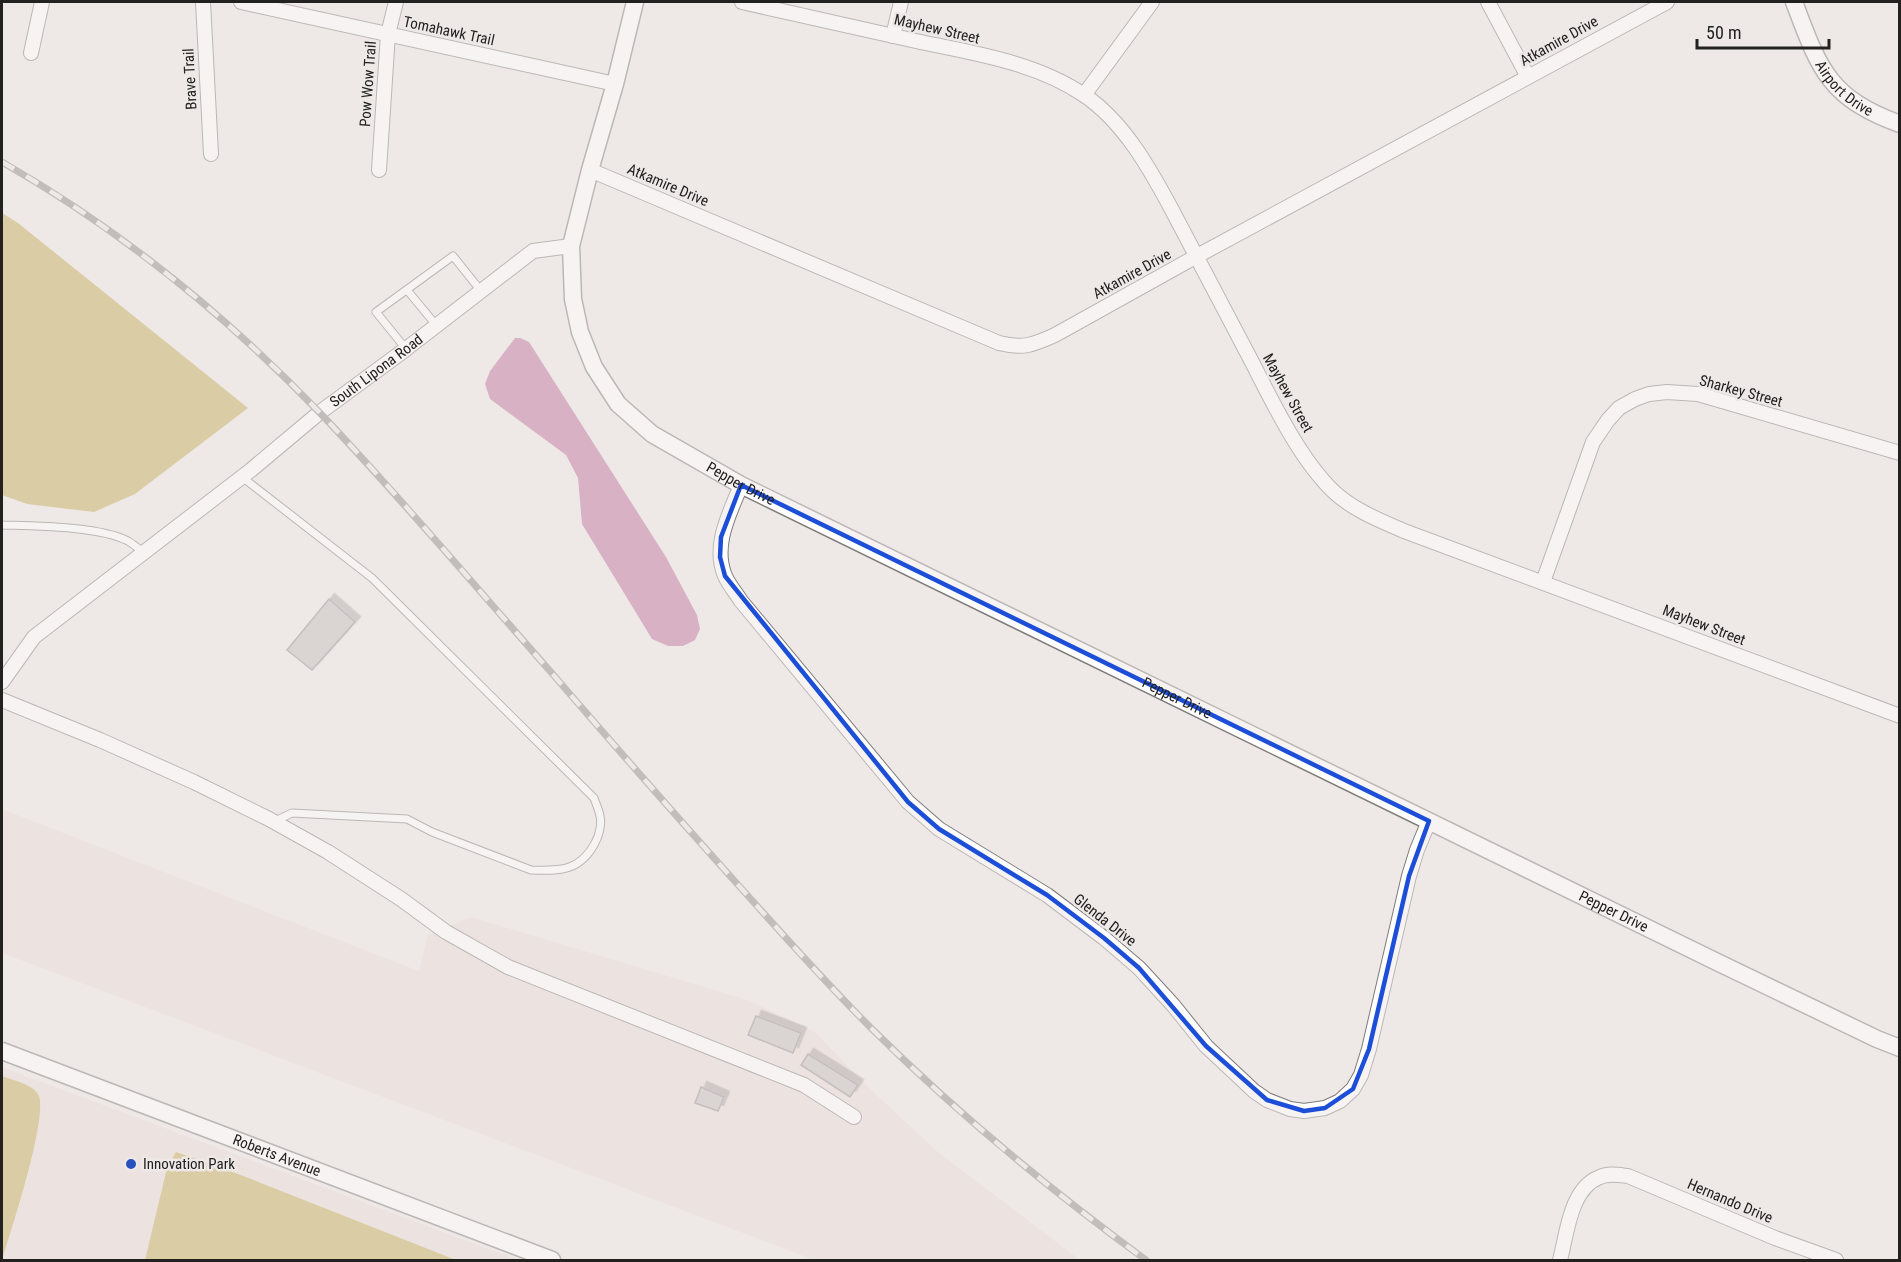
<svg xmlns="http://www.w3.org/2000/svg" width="1901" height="1262" font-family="'Roboto Condensed',sans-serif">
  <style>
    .built { fill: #e9dcd7 }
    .forest { fill: #c1ab54 }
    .water { fill: #bc6f9a }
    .building { fill: #c0bbbb; stroke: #918c8c; stroke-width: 1.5; filter: url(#shadow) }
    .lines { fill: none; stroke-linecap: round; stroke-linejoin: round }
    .service-casing { stroke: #7f7b79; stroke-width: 9 }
    .minor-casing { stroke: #7f7b79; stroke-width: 16 }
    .tertiary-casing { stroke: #7f7b79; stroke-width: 19 }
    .service { stroke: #fff; stroke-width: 7 }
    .minor { stroke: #fff; stroke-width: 14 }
    .tertiary { stroke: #fff; stroke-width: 16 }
    .rail-casing { stroke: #8b8886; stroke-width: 7 }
    .rail { stroke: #eee9e7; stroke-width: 4.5; stroke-dasharray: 14; stroke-linecap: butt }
    .marked { fill: none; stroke: #1d4ed8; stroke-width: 4.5; stroke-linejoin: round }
    .poi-dot { fill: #2851c0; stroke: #eee9e7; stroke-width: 2 }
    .labels { text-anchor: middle; stroke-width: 5; stroke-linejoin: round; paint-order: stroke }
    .street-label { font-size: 15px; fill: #222120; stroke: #eee9e7 }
    .poi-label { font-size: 15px; fill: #222120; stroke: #eee9e7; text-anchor: start }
  </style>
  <defs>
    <filter id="shadow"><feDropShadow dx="5.5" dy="-5.5" stdDeviation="0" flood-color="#0004"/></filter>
  </defs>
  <rect width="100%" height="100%" fill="#eee9e7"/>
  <g class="built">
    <polygon points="2,809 419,971 428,935 471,917 751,1001 815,1032 868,1087 938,1152 1080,1260 814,1260 2,953"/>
    <polygon points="2,1067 518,1260 2,1260"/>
  </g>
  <g class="forest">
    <polygon points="2,213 18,223 248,408 135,494 94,512 27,504 2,495"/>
    <path d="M2,1076C12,1080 32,1084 38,1094C50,1113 10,1234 2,1260Z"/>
    <polygon points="176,1152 223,1168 456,1260 145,1260 167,1168"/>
  </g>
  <polygon class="water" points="515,338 520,338 529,342 666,557 697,615 700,629 695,640 683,646 668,646 652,639 582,524 578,478 566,455 490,399 485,384 490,371"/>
  <g class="building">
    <polygon points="329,599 355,622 312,670 287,650"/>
    <polygon points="756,1016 801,1033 793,1053 748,1035"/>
    <polygon points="808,1054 858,1085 850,1097 801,1065"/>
    <polygon points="701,1087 724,1097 718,1111 695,1103"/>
  </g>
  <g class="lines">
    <g class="service-casing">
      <g id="service">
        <polyline points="407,290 436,325"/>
        <polyline points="406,349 376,312 453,256 481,291"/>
        <path d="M242,477L372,578L594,798C596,804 599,810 600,816C602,824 599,836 595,843C580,871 561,871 531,870L432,832L407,819L292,813L275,821"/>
        <path d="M2,525C34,526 100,526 128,541C133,544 138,548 143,552"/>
      </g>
    </g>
    <g class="minor-casing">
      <g id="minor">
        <polyline points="203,2 211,154"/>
        <polyline points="241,2 615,84"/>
        <path d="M742,2C800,15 858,28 916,41C973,53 1035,62 1084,95C1124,122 1150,169 1172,210C1199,261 1226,313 1253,364C1274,405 1300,459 1333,491C1353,510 1379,520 1404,531L1900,716"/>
        <polyline points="1488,2 1528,77"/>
        <polyline points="893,36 901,2"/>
        <polyline points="31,53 42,2"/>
        <polyline points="1084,95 1152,2"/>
        <polyline points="379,170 388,34 396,2"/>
        <path d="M590,170L999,343C1023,349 1033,345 1055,335L1197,256L1667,2"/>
        <path d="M741,485C730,513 712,545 725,576C729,585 736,593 741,601L908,802L939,829L1047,895L1104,938L1139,968L1173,1005L1206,1046L1254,1091L1267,1100L1290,1109L1304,1111L1325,1108L1340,1101L1353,1089L1361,1075L1369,1049L1409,876L1417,850L1429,821"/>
        <polyline points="1543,582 1593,442 1608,420 1619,408 1635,399 1649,394 1667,392 1698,394 1900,453"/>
        <path id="s1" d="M2,682L34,637L251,470L319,413L406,349L533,251L571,246"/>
        <polyline points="2,700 100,740 194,782 269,819 328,852 401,899 446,932 508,967 804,1085 854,1117"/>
        <path d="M1560,1260C1567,1234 1570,1188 1600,1177C1609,1173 1619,1175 1628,1176L1775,1238L1836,1260"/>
      </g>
    </g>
    <g class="tertiary-casing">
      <g id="tertiary">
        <path id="s2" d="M635,2L615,84L590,170L571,246L573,299L580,332L594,367L618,404L652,434L741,485L1717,962L1877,1039L1900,1048"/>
        <path id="s3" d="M1794,2C1819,68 1828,98 1900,124"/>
        <path id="s4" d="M2,1051L552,1260"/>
      </g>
    </g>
    <use href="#service" class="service"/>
    <use href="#minor" class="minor"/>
    <use href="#tertiary" class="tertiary"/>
    <g class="rail-casing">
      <path id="rail" d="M2,162C119,229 227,316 321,414C400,497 474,585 550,671C613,744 676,816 740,887C783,935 826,983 871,1028C957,1113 1049,1189 1146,1260"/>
    </g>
    <use href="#rail" class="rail"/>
  </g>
  <path d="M0 0H1901V1262H0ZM741,485L1429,821L1409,876L1369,1049L1353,1089L1325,1108L1304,1111L1267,1100L1206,1046L1139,968L1104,938L1047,895L939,829L908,802L725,576L720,557L721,537Z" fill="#eee9e7" fill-opacity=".55" fill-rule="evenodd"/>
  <path class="marked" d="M741,485L1429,821L1409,876L1369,1049L1353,1089L1325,1108L1304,1111L1267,1100L1206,1046L1139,968L1104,938L1047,895L939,829L908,802L725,576L720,557L721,537Z"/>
  <circle class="poi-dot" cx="131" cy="1164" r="6"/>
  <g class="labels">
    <g class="street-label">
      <text transform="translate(937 29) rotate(13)" y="5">Mayhew Street</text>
      <text transform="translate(449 31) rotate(12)" y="5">Tomahawk Trail</text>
      <text transform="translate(1559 41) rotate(-29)" y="5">Atkamire Drive</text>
      <text transform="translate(190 79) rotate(-93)" y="5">Brave Trail</text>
      <text transform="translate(368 84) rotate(-86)" y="5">Pow Wow Trail</text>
      <text dy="5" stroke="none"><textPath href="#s3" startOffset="102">Airport Drive</textPath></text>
      <text transform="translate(668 185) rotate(23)" y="5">Atkamire Drive</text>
      <text transform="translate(1132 274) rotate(-29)" y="5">Atkamire Drive</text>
      <text dy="5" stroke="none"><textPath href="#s1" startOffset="489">South Lipona Road</textPath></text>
      <text transform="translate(1741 391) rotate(15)" y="5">Sharkey Street</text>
      <text transform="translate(1288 393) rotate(61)" y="5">Mayhew Street</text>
      <text dy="5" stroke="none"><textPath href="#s2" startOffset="568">Pepper Drive</textPath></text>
      <text transform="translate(1704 625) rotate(21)" y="5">Mayhew Street</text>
      <text dy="5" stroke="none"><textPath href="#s2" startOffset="1054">Pepper Drive</textPath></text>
      <text dy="5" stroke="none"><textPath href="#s2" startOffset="1540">Pepper Drive</textPath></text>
      <text transform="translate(1105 920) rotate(38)" y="5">Glenda Drive</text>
      <text dy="5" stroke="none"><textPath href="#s4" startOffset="294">Roberts Avenue</textPath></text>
      <text transform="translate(1730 1201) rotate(23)" y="5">Hernando Drive</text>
    </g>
    <g class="poi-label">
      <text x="143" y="1169">Innovation Park</text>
    </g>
  </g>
  <rect width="1901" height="1262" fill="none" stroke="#222120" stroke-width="6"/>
  <path d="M1697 39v9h132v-9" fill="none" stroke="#222120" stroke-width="3"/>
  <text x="1706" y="39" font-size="18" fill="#222120" stroke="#eee9e7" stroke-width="4.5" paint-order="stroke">50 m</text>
</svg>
